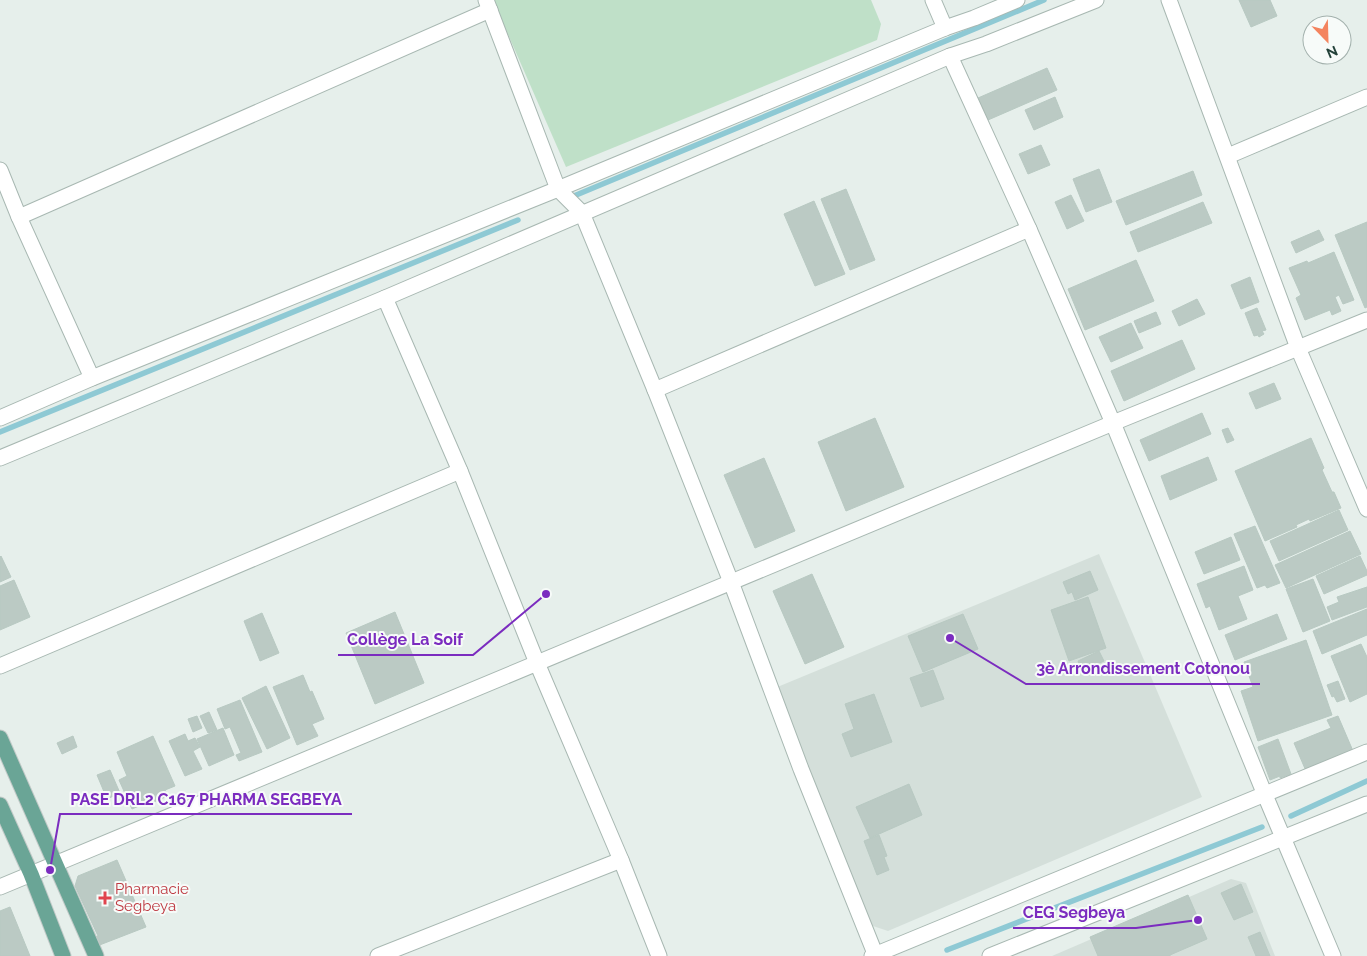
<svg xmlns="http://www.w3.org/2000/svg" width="1367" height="956" font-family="Raleway,sans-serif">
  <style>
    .built { fill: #d4dfda }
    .green { fill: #bfe0c8 }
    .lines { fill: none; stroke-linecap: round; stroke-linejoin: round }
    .stream { stroke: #8ec9d4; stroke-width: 5.5 }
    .building { fill: #bbcac4; stroke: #b8c9c2 }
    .minor-casing { stroke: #a8b8b2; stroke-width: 17 }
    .major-casing { stroke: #c2cac8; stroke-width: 17 }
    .minor { stroke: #fff; stroke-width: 15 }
    .major { stroke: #6aa596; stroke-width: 15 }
    .health-dot { fill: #e0444e; stroke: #f7fbf9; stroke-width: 2 }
    .labels { text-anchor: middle; stroke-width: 4; stroke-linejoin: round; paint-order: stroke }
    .health-label { font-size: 15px; fill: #be3a42; stroke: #f7fbf9; text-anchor: start }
    .leader { fill: none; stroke: #7b2cbf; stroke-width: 2 }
    .callout-dot { fill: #7b2cbf; stroke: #f7fbf9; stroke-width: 2 }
    .callout-label { font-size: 16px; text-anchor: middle; font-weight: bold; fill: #7b2cbf; stroke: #f7fbf9; stroke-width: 4; stroke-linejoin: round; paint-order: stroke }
  </style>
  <rect width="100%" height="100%" fill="#e6efeb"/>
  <g class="built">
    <polygon points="1099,554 1202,797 888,931 867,924 775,688"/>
    <polygon points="1231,879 1246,883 1275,956 1052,956"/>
  </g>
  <polygon class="green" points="493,0 871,0 881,24 877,40 566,167"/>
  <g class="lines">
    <g class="stream">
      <polyline points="569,198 1044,0"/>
      <polyline points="0,432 518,220"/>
      <polyline points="1291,816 1367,781"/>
      <polyline points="947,950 1262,827"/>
    </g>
  </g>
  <g class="building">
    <polygon points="1239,0 1270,0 1277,16 1251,27"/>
    <polygon points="1047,68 1057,90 988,120 978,98"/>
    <polygon points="1055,97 1063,117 1034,130 1025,110"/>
    <polygon points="1041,145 1050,165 1028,174 1019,154"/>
    <polygon points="1099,169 1112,202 1086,212 1073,179"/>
    <polygon points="1193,171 1202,195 1126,225 1116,201"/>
    <polygon points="846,189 875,260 850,270 821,199"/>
    <polygon points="1071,195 1084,221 1067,229 1055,202"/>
    <polygon points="814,201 845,274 815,286 784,214"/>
    <polygon points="1203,202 1212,223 1138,252 1130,232"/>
    <polygon points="1367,222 1367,307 1365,308 1335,235"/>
    <polygon points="1319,230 1324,240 1296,253 1291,242"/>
    <polygon points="1334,252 1354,300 1343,304 1339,295 1335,297 1341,311 1332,315 1330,310 1305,320 1296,298 1301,295 1289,268 1307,261 1308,263"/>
    <polygon points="1136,260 1154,301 1085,330 1068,289"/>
    <polygon points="1250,277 1259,302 1241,309 1231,285"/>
    <polygon points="1197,299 1205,314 1179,326 1172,311"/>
    <polygon points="1257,308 1266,330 1262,331 1264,334 1259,337 1258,335 1254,336 1245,313"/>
    <polygon points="1156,312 1161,324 1139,333 1134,321"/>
    <polygon points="1131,323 1143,348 1111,362 1099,337"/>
    <polygon points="1182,340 1195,369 1124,401 1111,371"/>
    <polygon points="1274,383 1281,399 1256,409 1249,393"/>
    <polygon points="1202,413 1211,434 1149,461 1140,440"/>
    <polygon points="875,418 904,487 846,511 818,442"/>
    <polygon points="1228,428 1234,440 1227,443 1222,430"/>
    <polygon points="1311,438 1324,468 1322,470 1332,492 1334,492 1341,508 1310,521 1309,519 1296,525 1297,527 1265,541 1235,471"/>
    <polygon points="1208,457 1217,480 1170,500 1161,476"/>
    <polygon points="764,458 795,531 755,548 724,475"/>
    <polygon points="1339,510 1348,530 1279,561 1270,541"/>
    <polygon points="1255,526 1280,583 1267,588 1265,585 1257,588 1234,534"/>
    <polygon points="1350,531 1361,554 1286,588 1275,565"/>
    <polygon points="1231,537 1240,560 1204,574 1195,552"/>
    <polygon points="1,556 11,577 0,582 0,557"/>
    <polygon points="1360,556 1367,571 1367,575 1324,594 1316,576"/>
    <polygon points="1244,566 1253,590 1238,596 1247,619 1219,630 1210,606 1206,608 1197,584"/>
    <polygon points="1090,571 1098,590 1075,600 1072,592 1068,594 1063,582"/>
    <polygon points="812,574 844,647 805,664 773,591"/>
    <polygon points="1313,579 1330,621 1303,632 1286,589"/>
    <polygon points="14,580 30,617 0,630 0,586"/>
    <polygon points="1367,587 1367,607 1332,620 1327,607 1339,602 1337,597"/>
    <polygon points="1088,597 1106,648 1069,661 1051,610"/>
    <polygon points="1367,609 1367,635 1322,654 1313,631"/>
    <polygon points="395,612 424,683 375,704 346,633"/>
    <polygon points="262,613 279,653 260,661 244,621"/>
    <polygon points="963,614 978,649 923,672 908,636"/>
    <polygon points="1277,614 1287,639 1235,660 1225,635"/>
    <polygon points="1306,640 1332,715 1258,741 1241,691 1253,687 1244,662"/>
    <polygon points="1361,644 1367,657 1367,694 1350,702 1331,656"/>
    <polygon points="1099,651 1104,661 1082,671 1078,661"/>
    <polygon points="933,670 944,699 921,707 910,678"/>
    <polygon points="303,675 310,692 312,691 324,719 312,724 318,736 297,745 273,687"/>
    <polygon points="1338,681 1345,699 1337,702 1334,696 1332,697 1327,685"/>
    <polygon points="266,686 290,738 267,749 242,698"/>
    <polygon points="874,694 892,742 851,757 842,734 854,729 845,704"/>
    <polygon points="240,700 262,752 239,761 236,755 241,753 230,727 225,729 217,709"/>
    <polygon points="209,712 217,730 208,733 200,716"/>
    <polygon points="197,716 202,728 193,732 188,719"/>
    <polygon points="1338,716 1353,751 1306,771 1294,743 1331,728 1327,720"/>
    <polygon points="223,728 234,755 209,766 197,739"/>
    <polygon points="185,734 188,741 195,738 200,747 193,751 202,769 185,776 169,741"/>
    <polygon points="73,736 77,747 62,754 57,743"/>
    <polygon points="153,736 175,786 165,790 168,796 149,804 148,802 132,809 119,780 127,776 117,752"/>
    <polygon points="1278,739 1291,774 1280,778 1280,776 1270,780 1258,747"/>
    <polygon points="110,770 120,793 107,799 97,775"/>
    <polygon points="909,784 922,815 870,838 856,807"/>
    <polygon points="879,835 887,856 884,857 889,870 877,875 864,841"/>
    <polygon points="117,860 146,927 97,946 94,938 98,936 75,886 78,876"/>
    <polygon points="1241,884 1253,912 1234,920 1221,893"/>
    <polygon points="1188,895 1207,939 1170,955 1170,956 1098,956 1090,937"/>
    <polygon points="10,907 30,956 0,956 0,911"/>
    <polygon points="1260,932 1270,956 1256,956 1248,937"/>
  </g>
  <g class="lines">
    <g class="minor-casing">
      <g id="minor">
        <polyline points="486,0 558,189 582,213 655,390 731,582 801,769 876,956"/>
        <polyline points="933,0 945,28"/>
        <polyline points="1169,0 1298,348 1367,509"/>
        <polyline points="950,56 1029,229 1113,423 1265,795 1333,956"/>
        <polyline points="1228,156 1367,97"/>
        <polyline points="0,170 19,217 92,378"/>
        <polyline points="19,217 490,10"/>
        <polyline points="385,298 460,471 537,663 621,860 659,956"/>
        <polyline points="655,390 1029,229"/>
        <polyline points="0,418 92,378 558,189 945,28 974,18 1017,0"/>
        <polyline points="0,458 385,298 950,56 986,44 1096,0"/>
        <polyline points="0,666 460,471"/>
        <polyline points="0,887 1113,423 1367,320"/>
        <polyline points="378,956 621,860"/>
        <polyline points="872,956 1367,752"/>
        <polyline points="990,956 1367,804"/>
      </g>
    </g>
    <g class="major-casing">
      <g id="major">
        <polyline points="0,738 96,956"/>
        <polyline points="0,805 31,874 63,956"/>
      </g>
    </g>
    <use href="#minor" class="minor"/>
    <use href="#major" class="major"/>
  </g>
  <path class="health-dot" d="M102.5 890.5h5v5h5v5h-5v5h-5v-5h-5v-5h5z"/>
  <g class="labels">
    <g class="health-label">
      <text x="115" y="894">Pharmacie<tspan x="115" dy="17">Segbeya</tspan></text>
    </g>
  </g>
  <path class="leader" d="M546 594L473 655H338M950 638L1026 684H1260M50 870L60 814H352M1198 920L1136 928H1013"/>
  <g class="callout-dot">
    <circle cx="546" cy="594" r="5"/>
    <circle cx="950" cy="638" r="5"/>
    <circle cx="50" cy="870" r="5"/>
    <circle cx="1198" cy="920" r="5"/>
  </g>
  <g class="callout-label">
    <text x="405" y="645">Collège La Soif</text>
    <text x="1143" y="674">3è Arrondissement Cotonou</text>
    <text x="206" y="805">PASE DRL2 C167 PHARMA SEGBEYA</text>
    <text x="1074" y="918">CEG Segbeya</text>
  </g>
  <g transform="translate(1327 40) rotate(157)"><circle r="24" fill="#f7fbf9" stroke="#a3b1ad"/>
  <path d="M0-4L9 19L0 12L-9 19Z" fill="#f4845f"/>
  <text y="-8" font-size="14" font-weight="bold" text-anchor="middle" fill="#24423a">N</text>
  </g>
</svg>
